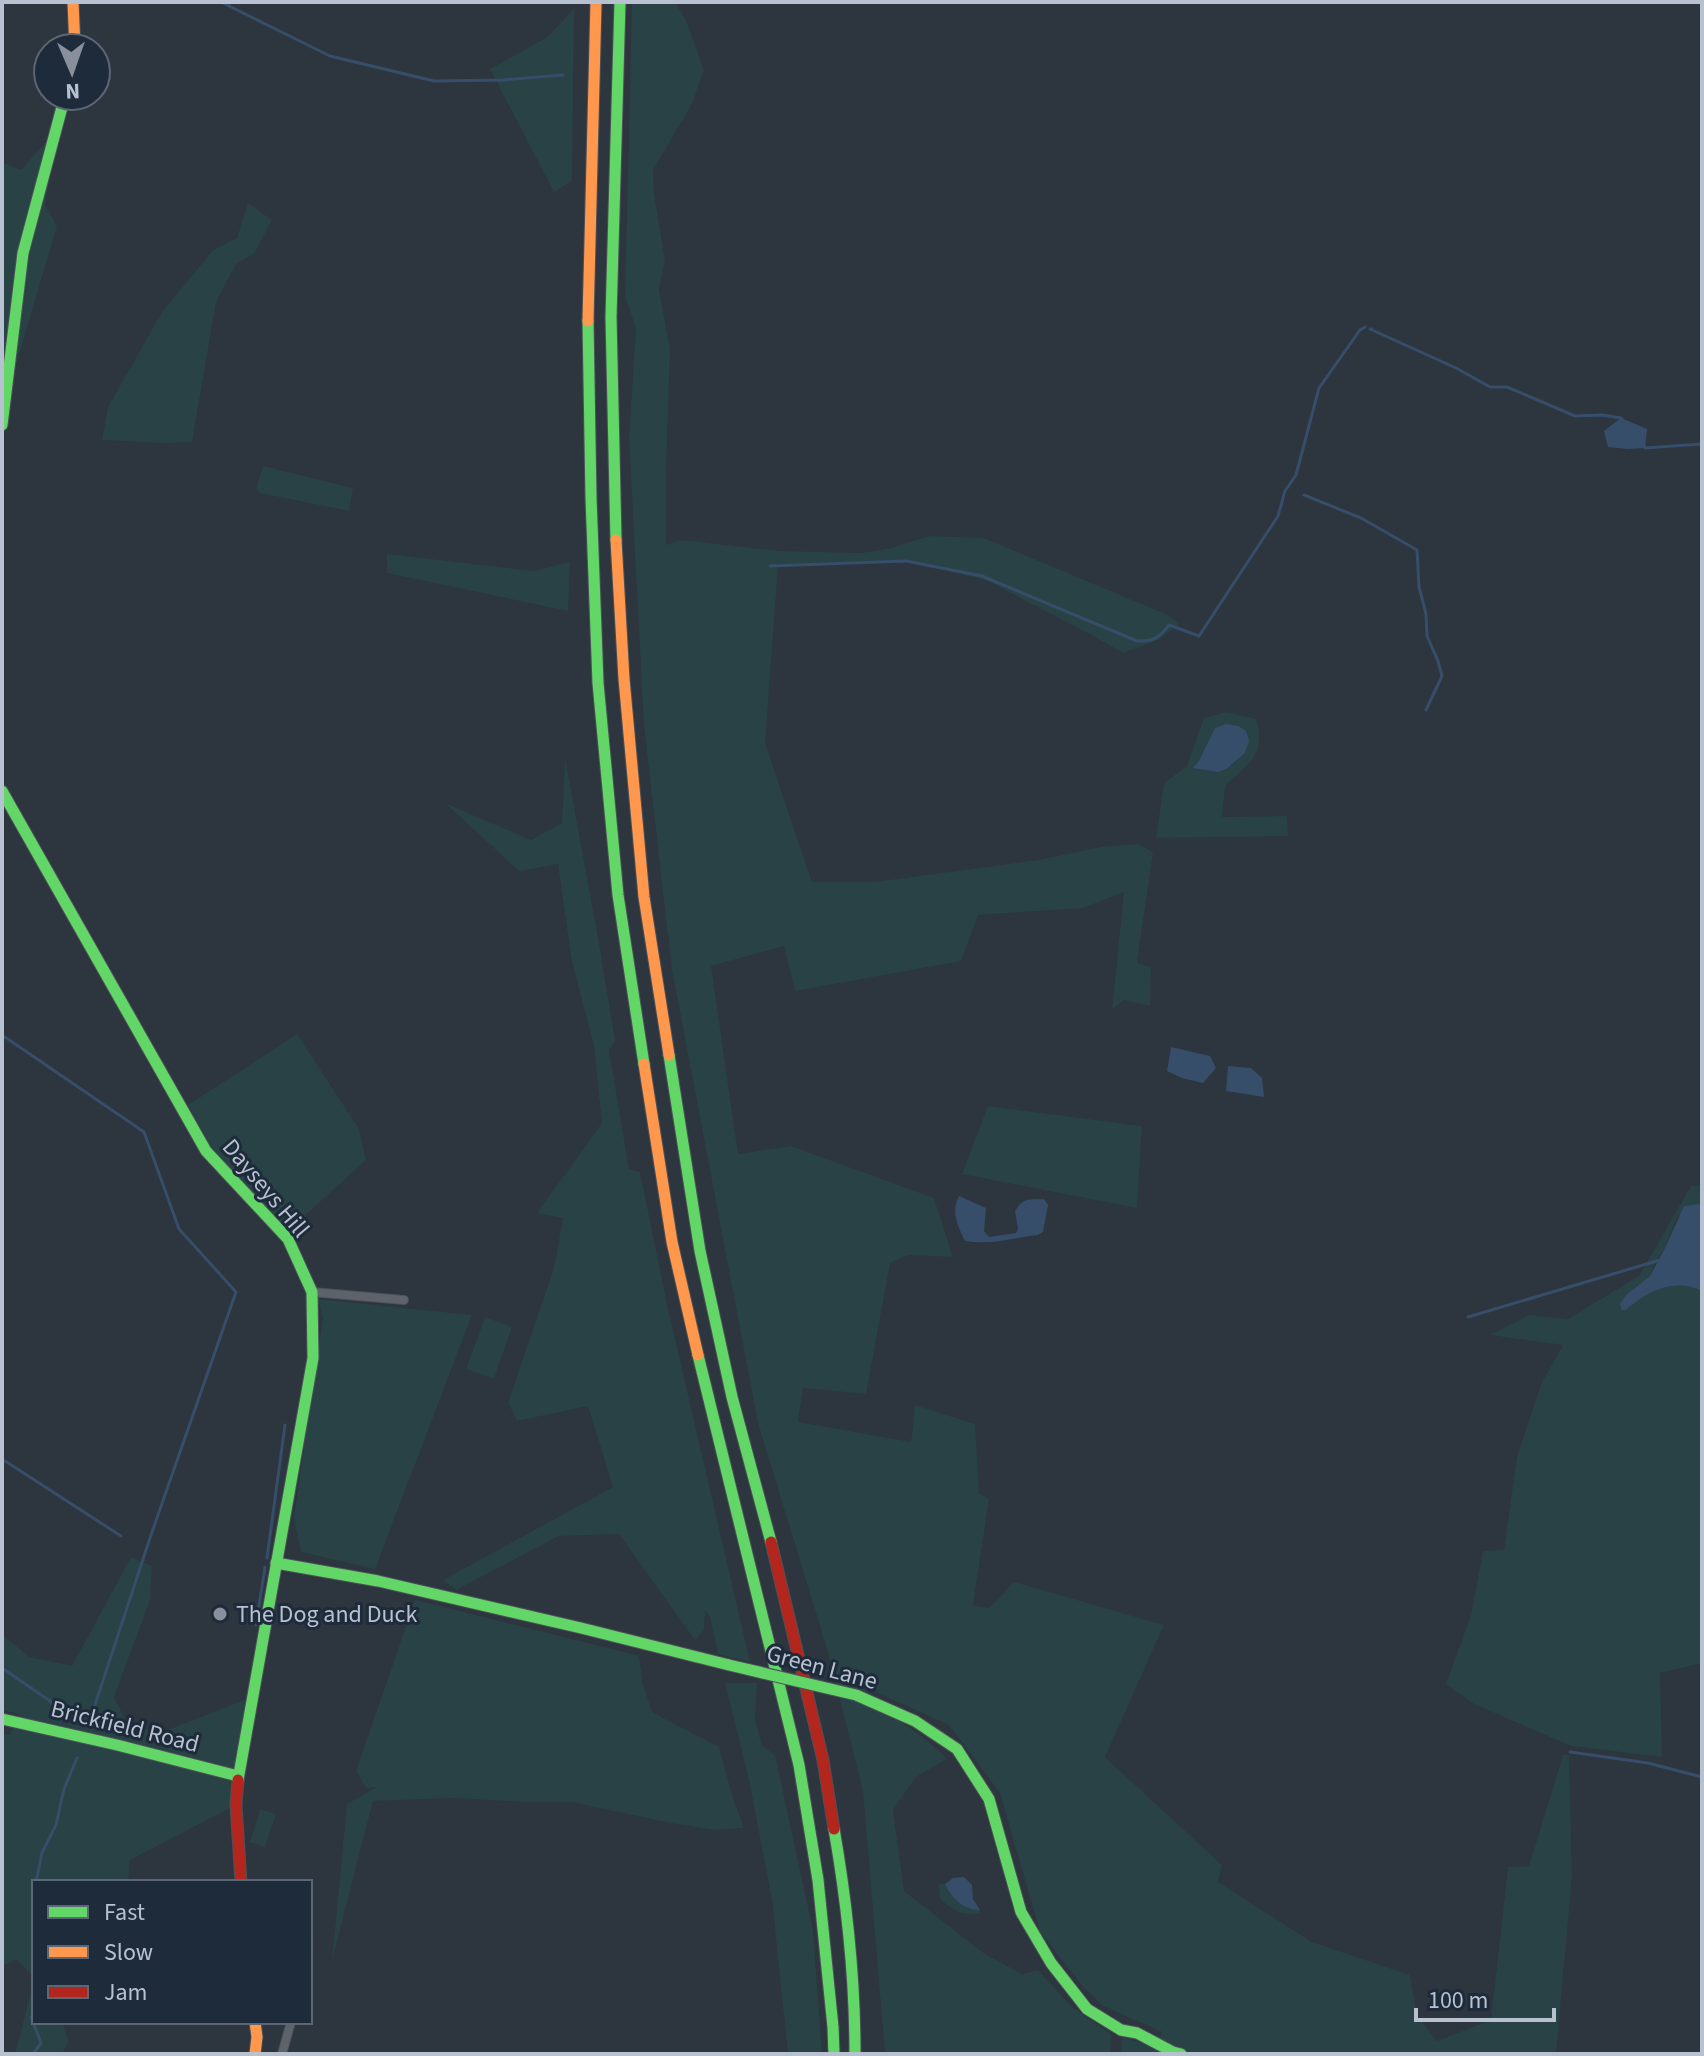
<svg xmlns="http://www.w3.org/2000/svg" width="1704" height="2056" font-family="'Source Sans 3',sans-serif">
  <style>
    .green { fill: #284246 }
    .water { fill: #364e6a }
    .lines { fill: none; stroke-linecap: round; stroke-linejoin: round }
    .stream { stroke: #364e6a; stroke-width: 3 }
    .street-casing { stroke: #4c5158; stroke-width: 10 }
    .fast-casing { stroke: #4c5158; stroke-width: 13 }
    .slow-casing { stroke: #4c5158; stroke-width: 13 }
    .jam-casing { stroke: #4c5158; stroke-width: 13 }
    .street { stroke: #5e636b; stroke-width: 8 }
    .fast { stroke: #63d668; stroke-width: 11 }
    .slow { stroke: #ff974d; stroke-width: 11 }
    .jam { stroke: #b3261e; stroke-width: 11 }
    .fast-bridge-casing { stroke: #4c5158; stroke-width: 13; stroke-linecap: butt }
    .fast-bridge { stroke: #63d668; stroke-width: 11 }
    .poi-dot { fill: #87909c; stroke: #1e2b3b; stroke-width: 3 }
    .labels { text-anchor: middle; stroke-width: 6; stroke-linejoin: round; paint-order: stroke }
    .street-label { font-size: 24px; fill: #b8c1cf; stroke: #1e2b3b }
    .poi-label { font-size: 24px; fill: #b8c1cf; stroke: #1e2b3b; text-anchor: start }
  </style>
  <rect width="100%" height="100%" fill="#2d353e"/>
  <g class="green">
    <path d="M632,2H675L686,20L704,70L692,104L653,170L654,193L665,261L659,290L670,349L666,472V545L680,540L779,551L862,553L891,548L929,536L984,538L1168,615L1180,624L1158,640L1123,653L1093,636L988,581L910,561L778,566L765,743L812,882H875L1038,860L1101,847L1138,844L1153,852L1137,963L1151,967L1150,1006L1124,1000L1112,1009L1124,892L1083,908L978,915L961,961L795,991L784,946L711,966L738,1154L791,1146L934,1198L953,1257L908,1255L890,1263L866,1394L803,1388L798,1422L911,1442L915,1405L975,1424L979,1493L989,1499L973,1605L989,1608L1014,1582L1164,1625L1105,1757L1222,1865L1218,1882L1312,1942L1410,1975L1417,2016L1437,2041L1491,2020L1508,1867L1529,1866L1563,1755H1569L1572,1877L1556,2054H1121L1122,2037L1155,2047L1162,2032L1103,2006L1084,1988L1040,1932L1000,1793L949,1725L867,1688L869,1707C901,1719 923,1735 947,1759L916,1777L893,1810L904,1891L985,1954L1022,1974L1038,1970L1073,2008L1111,2034L1110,2054H885L863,1791L827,1649L758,1423L672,970L644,726L629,438L636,328L625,297Z"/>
    <polygon points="574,9 572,181 554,192 490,69 546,38"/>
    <polygon points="56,135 45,205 57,226 5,402 2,402 2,162 21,170 50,137"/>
    <polygon points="248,203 272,220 254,254 236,264 216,302 192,442 164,443 102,440 108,407 162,312 213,250 237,238"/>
    <polygon points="263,466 353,488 349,511 260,493 256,489"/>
    <polygon points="387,554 534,571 570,562 568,611 387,573"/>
    <path d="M1227,712L1256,719C1268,753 1248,764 1225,786L1222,817L1287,816L1288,836L1156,838L1164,783L1187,766L1204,718Z"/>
    <polygon points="565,758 599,943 615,1041 609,1050 629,1169 640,1172 667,1304 750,1662 718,1654 710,1617 705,1610 704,1630 695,1640 619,1534 559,1536 456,1590 443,1580 613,1487 588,1406 517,1421 508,1403 554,1268 563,1218 537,1213 602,1123 594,1046 572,962 558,864 519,871 445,803 531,840 562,823"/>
    <polygon points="297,1034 359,1129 366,1160 287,1232 212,1148 188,1105"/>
    <polygon points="988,1106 1142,1126 1137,1208 962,1174"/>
    <path d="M1691,1186H1702V1205L1699,1204L1677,1217L1665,1248L1656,1261L1650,1276L1626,1295V1310C1647,1292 1674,1277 1702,1291V1663L1660,1673L1662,1757L1571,1746L1474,1704L1446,1684L1471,1615L1483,1551L1504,1550L1517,1457L1542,1382L1563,1345L1490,1335L1529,1315L1568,1319L1639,1276Z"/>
    <polygon points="318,1299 472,1315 375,1569 301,1552 294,1517 323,1318"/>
    <polygon points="485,1317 512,1327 494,1379 466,1369"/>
    <polygon points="131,1557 152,1566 150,1600 114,1697 127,1723 160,1733 254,1696 236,1805 130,1860 128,1882 34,1882 34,1977 16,1959 2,1967 2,1733 10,1735 19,1714 2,1710 2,1635 30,1657 72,1666"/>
    <polygon points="415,1600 639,1656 643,1685 652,1712 719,1747 733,1798 744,1828 714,1830 671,1823 571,1802 525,1802 454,1798 373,1801 332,1961 347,1804 377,1787 366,1788 356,1771"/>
    <polygon points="725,1683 757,1683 755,1719 762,1746 775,1755 813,1930 822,2054 788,2054 772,1900 749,1780"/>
    <polygon points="260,1809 276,1814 265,1847 250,1842"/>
    <path d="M939,1884H945C952,1899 963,1910 980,1910V1914C960,1915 955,1912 940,1899Z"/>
    <polygon points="34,1981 34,2022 62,2022 69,2041 62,2054 15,2054"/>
  </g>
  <g class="water">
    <polygon points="1621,418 1647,429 1645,448 1628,449 1608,447 1604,431"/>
    <polygon points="1226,724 1238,726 1246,731 1249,741 1245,753 1226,769 1218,772 1193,768 1199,761 1215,728"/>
    <polygon points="1171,1047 1210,1056 1216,1068 1203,1083 1182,1078 1167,1071"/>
    <polygon points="1228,1066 1251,1068 1262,1078 1264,1097 1226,1091"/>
    <path d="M959,1196L986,1208L984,1231L989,1237L1016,1233L1018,1229L1015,1211C1024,1197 1028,1200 1044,1199L1048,1205L1043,1232L1038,1235C1010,1238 994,1245 965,1241C957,1225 951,1211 959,1196Z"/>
    <path d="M1699,1204L1702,1205V1291C1674,1277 1647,1292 1626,1310H1622L1620,1304L1626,1295L1650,1276L1665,1248L1684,1206Z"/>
    <path d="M964,1877L972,1885L973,1899L980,1910C963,1910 952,1899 945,1884L953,1878Z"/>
  </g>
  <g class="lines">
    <g class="stream">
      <polyline points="221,2 229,6 230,2"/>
      <polyline points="229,6 330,56 434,81 502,80 563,75"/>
      <polyline points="1372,329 1370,329 1456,368 1490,387 1507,387 1575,416 1602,415 1621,418 1623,421"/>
      <polyline points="1644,446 1645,448 1702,444"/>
      <polyline points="1304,495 1361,518 1417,550 1419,587 1426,614 1427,636 1438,661 1442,676 1426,710"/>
      <path d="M770,566L906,561L982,576L1137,641C1153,642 1160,637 1169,625L1199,636L1278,516L1285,491L1296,475L1319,388L1360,330L1365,327"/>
      <polyline points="2,1035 144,1132 179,1229 236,1292 151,1535 90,1720"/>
      <polyline points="1468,1317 1660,1260"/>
      <polyline points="2,1459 121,1536"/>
      <polyline points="267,1558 285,1425"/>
      <polyline points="256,1625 265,1567"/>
      <polyline points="2,1668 50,1701 56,1712"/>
      <polyline points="1570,1752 1648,1763 1702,1777"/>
      <polyline points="36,1882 42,1853 56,1825 64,1789 77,1758"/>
      <polyline points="33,2054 41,2043 31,2017 34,2015"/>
    </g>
    <g class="street-casing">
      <g id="street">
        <polyline points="312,1292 404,1300"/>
        <polyline points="282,2054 291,2022"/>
      </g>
    </g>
    <g class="fast-casing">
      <g id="fast">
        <polyline points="588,321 591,498 598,683 618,895 644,1064"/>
        <polyline points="2,425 23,253 65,96"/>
        <polyline points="616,540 611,317 620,2"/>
        <polyline points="2,791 206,1151 288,1239 312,1292 313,1358 238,1780"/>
        <polyline points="669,1055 700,1251 732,1397 771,1542"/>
        <polyline points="698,1355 799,1765 818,1880 833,2027 834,2054"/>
        <polyline points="276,1563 378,1581 581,1628 729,1665"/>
        <polyline points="856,1695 915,1721 957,1749 989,1799 1021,1912 1051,1963 1087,2009 1121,2030 1137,2033 1173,2052 1181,2054"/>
        <polyline points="2,1719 117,1745 238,1776"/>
        <path d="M834,1829C847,1903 855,1979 855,2054"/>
      </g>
    </g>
    <g class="slow-casing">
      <g id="slow">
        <polyline points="73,2 75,48"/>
        <polyline points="588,321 596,2"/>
        <polyline points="616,540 624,679 644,897 669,1055"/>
        <polyline points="644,1064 672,1242 698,1355"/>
        <polyline points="255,2022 257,2037 255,2054"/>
      </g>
    </g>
    <g class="jam-casing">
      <g id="jam">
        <polyline points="771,1542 823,1760 834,1829"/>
        <polyline points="238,1780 236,1805 241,1882"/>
      </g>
    </g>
    <use href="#street" class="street"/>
    <use href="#fast" class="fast"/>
    <use href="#slow" class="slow"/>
    <use href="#jam" class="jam"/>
    <g class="fast-bridge-casing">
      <polyline id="fast-bridge" points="729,1665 856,1695"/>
    </g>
    <use href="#fast-bridge" class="fast-bridge"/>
  </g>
  <circle class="poi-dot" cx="220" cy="1614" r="8"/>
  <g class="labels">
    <g class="street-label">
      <text transform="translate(266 1188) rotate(50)" y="8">Dayseys Hill</text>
      <text transform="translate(822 1667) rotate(15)" y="8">Green Lane</text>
      <text transform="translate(125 1726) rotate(14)" y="8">Brickfield Road</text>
    </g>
    <g class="poi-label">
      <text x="236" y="1622">The Dog and Duck</text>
    </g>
  </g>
  <rect width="1704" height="2056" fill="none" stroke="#b8c1cf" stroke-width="8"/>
  <rect x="32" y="1880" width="280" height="144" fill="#1e2b3b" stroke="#5c6776" stroke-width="2"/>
  <rect x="48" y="1906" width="40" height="12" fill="#63d668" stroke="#5c6776" stroke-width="2"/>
  <text x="104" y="1920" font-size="24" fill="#b8c1cf">Fast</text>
  <rect x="48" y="1946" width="40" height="12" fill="#ff974d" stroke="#5c6776" stroke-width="2"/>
  <text x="104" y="1960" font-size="24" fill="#b8c1cf">Slow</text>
  <rect x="48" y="1986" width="40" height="12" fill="#b3261e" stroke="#5c6776" stroke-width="2"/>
  <text x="104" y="2000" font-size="24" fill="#b8c1cf">Jam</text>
  <g transform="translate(72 72) rotate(178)"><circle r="38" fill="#1e2b3b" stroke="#5c6776" stroke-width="2"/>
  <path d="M0-6L14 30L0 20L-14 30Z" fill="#87909c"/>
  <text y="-12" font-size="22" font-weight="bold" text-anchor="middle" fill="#b8c1cf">N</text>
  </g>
  <path d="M1416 2008v12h138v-12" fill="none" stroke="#b8c1cf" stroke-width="4"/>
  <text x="1428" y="2008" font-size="24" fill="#b8c1cf" stroke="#1e2b3b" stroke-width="6" paint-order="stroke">100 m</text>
</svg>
